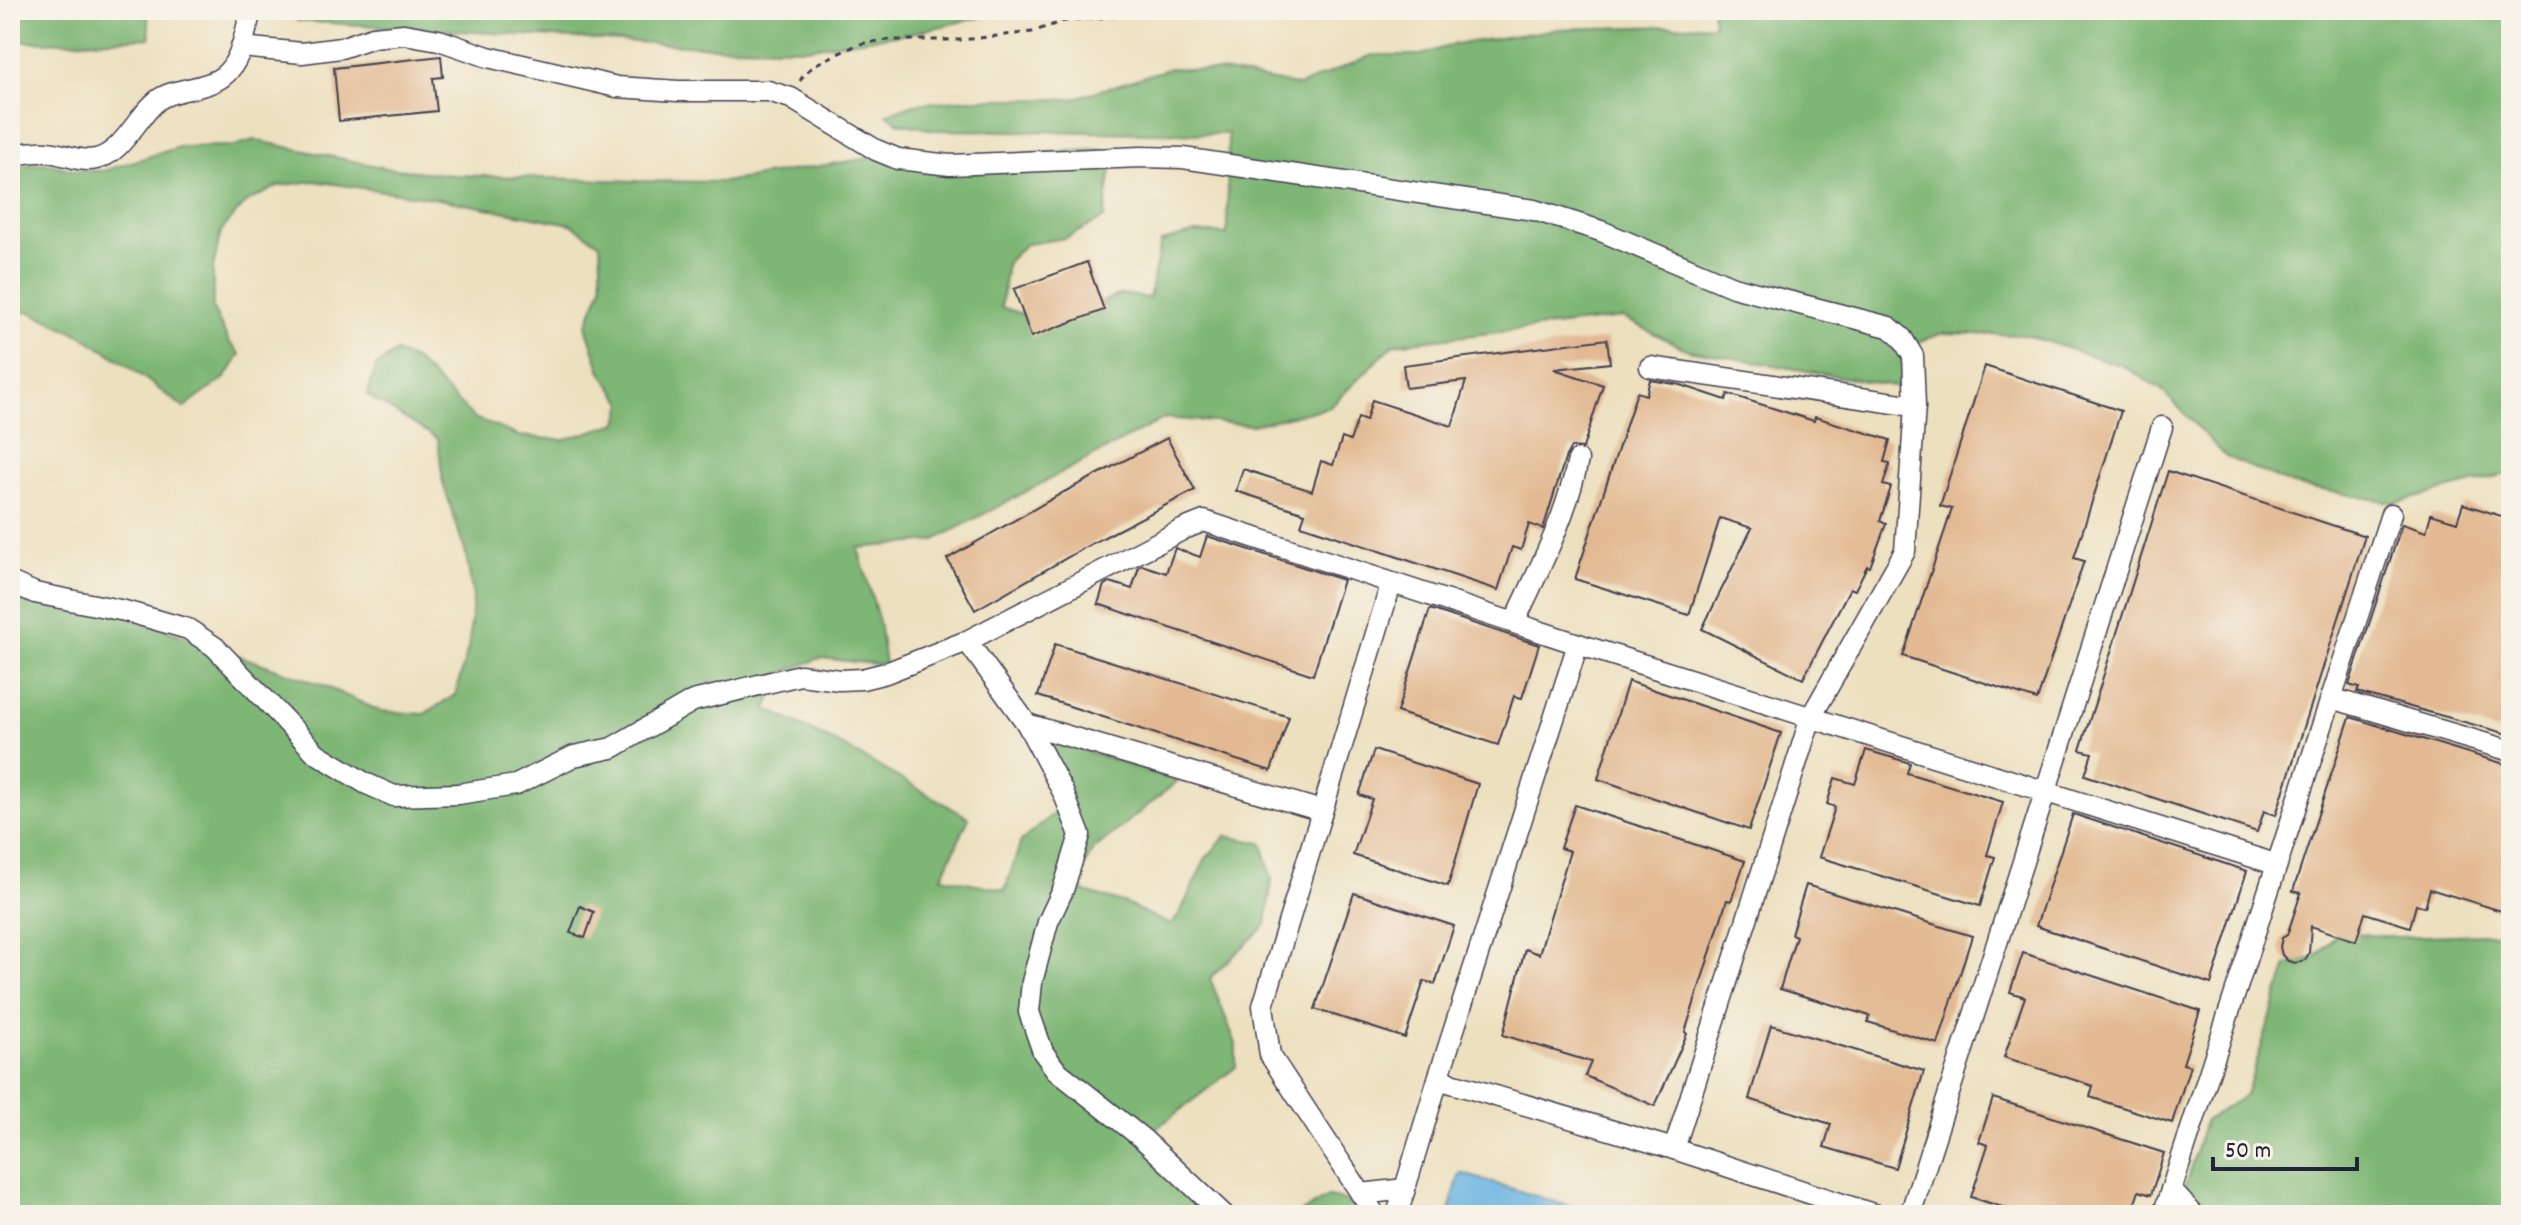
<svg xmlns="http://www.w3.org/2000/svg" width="2521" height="1225" font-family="Dekko,sans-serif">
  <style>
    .forest { fill: #7eb674; stroke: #506c58; stroke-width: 2 }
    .water { fill: #67b4e1; stroke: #446b8e; stroke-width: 2 }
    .building { fill: #e2b992 }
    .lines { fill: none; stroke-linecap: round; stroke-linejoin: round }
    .minor-casing { stroke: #403e4f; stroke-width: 23 }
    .path { stroke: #403e4f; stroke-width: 3; stroke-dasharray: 6 6; stroke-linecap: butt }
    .minor { stroke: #fff; stroke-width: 20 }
  </style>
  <rect width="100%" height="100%" fill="#f7f3e8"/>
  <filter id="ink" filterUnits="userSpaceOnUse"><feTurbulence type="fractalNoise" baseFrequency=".0125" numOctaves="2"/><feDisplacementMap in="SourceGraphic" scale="16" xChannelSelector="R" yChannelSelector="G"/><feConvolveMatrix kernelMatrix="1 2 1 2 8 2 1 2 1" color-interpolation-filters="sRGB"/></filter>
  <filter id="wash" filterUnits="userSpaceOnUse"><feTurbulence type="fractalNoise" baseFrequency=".006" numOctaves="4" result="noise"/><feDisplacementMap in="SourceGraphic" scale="32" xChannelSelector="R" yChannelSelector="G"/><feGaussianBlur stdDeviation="1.8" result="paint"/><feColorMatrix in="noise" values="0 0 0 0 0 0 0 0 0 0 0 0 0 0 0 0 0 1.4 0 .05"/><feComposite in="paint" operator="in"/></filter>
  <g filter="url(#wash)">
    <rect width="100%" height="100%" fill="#ede0bf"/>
    <g class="forest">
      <polygon points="10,10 147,10 150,38 68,42 10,41"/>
      <polygon points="291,10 1013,10 911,33 805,48 716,47 297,21"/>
      <polygon points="1712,10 2511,10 2511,473 2396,503 2293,485 2226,457 2162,390 2123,366 2026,335 1944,333 1904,347 1905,388 1688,350 1623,318 1394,344 1330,407 1252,425 1165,418 933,541 858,548 879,622 885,665 820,658 777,675 767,709 843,746 969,818 942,877 1005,890 1021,841 1073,798 1039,735 1178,781 1093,850 1075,883 1085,892 1124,903 1171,925 1179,915 1206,858 1226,836 1262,843 1272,879 1266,925 1210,978 1236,1044 1236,1067 1140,1141 1214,1215 10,1215 10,586 124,615 322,685 380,711 424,714 455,695 469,645 473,597 466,554 443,483 438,439 367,395 376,366 396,352 416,361 474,418 519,436 563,440 618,423 623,403 601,372 586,326 602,287 600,244 571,224 439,199 314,181 278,186 245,203 221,231 213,268 213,309 229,342 240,354 226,377 184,408 123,362 82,336 29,311 10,317 10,167 45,163 74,170 103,171 179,147 234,146 254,140 386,168 453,175 635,181 724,182 880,156 938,159 1104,149 1111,169 1104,218 1066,238 1026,244 1007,262 1001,307 1029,316 1068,314 1122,294 1149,298 1161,242 1196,232 1227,234 1228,134 933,130 897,122 887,114 914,104 969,99 1072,99 1171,68 1227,72 1299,86 1372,55 1421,55 1452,45 1558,29 1714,25"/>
      <polygon points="2338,933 2398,937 2511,933 2511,1215 2176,1215 2205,1121 2246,1095 2287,965 2316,957"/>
      <polygon points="1328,1197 1347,1201 1357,1215 1296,1215"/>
    </g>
    <polygon class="water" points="1460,1173 1599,1215 1448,1215"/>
    <g id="blocks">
      <g class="building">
        <polygon points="441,56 443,77 433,78 437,111 339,121 334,68"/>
        <polygon points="1087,262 1104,310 1031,337 1014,289"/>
        <polygon points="1607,339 1610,363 1554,369 1603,385 1583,448 1571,447 1566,456 1543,529 1529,524 1521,550 1512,547 1498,590 1301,525 1305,513 1236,491 1243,469 1312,491 1321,461 1333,465 1342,438 1350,441 1358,418 1366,421 1372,400 1452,426 1466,381 1406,388 1403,365"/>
        <polygon points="1985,366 2121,411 2074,558 2084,561 2037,700 1903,656 1952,509 1940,506"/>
        <polygon points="1650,380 1681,385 1726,400 1728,394 1814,421 1815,417 1890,440 1884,462 1890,463 1883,485 1891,487 1880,521 1886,524 1870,567 1867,566 1855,590 1850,588 1803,679 1702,629 1752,528 1720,518 1689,615 1575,579 1637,392 1646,395"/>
        <polygon points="1167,438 1195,490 1093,543 975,610 947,559 1064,492"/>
        <polygon points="2168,471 2365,536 2276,815 2264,811 2257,832 2085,775 2092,753 2080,750"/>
        <polygon points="2463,504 2511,519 2511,735 2357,692 2359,688 2349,685 2402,524 2426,532 2431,514 2457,522"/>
        <polygon points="1207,536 1343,580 1313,675 1098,604 1104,585 1110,582 1132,589 1139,567 1142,565 1166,573 1175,548 1200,557"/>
        <polygon points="1430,609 1539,645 1522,698 1514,696 1498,745 1397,712"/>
        <polygon points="1055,644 1289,717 1271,771 1038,696"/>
        <polygon points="1628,681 1781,733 1749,830 1598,779"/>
        <polygon points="2350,717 2511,766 2511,914 2430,889 2425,907 2416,905 2410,927 2365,913 2356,941 2311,926 2309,953 2305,960 2296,963 2288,961 2282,955 2280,947 2282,938 2287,935 2301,893 2293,891"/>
        <polygon points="1374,750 1478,784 1448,886 1353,855 1372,799 1359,795"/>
        <polygon points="1866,750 1910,763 1907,773 2003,802 1987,855 1995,857 1980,906 1819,857 1835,807 1827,804 1835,778 1855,784"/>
        <polygon points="1575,805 1745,861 1731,901 1727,900 1685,1032 1687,1034 1655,1106 1585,1076 1591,1062 1503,1035 1525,949 1539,954 1570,851 1560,848"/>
        <polygon points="2073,814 2247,871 2211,984 2036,926"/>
        <polygon points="1806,885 1972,936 1938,1044 1868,1022 1870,1016 1780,989 1796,936 1791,934"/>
        <polygon points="1354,893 1454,926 1435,984 1424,981 1405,1038 1315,1009"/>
        <polygon points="580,906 594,912 585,938 570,933"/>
        <polygon points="2023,953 2200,1011 2183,1064 2190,1066 2172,1123 2090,1097 2093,1086 2004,1057 2025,997 2010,992"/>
        <polygon points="1771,1025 1924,1071 1895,1168 1824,1147 1831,1124 1749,1099"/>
        <polygon points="1993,1098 2164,1153 2151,1195 2139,1191 2131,1215 2027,1215 1971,1197 1988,1145 1979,1142"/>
      </g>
    </g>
  </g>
  <g filter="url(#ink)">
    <use href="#blocks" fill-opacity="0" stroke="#403e4f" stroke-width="2"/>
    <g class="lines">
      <g class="minor-casing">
        <g id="minor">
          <polyline points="241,47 302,53 341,48 373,37 404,34 439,40 488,57 617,87 678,91 768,91 791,98 876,150 898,159 950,165 1141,157 1183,158 1534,210 1601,231 1733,287 1889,327 1902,338 1913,356 1915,406 1905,551 1811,717 1674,1149"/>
          <path d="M10,155C22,154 35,151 47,152C63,153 80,163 96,159C123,153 137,116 158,100C173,88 204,90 222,77C242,62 245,32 251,10"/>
          <polyline points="1650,367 1915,406"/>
          <polyline points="10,582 35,593 125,611 188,629 215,647 316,753 365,783 394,796 458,794 516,785 574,756 612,748 693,701 800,675 840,680 862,679 886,673 967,641 1184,529 1204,521 1578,644 2275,864"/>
          <path d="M1514,623C1539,569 1566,518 1578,460"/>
          <polyline points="967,641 1027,724 1063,792 1080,835 1063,890 1048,922 1032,982 1029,1012 1043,1052 1056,1070 1143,1139 1224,1215"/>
          <polyline points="2331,698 2511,751"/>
          <polyline points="1027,724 1322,811"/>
          <polyline points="1438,1079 1674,1149 1876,1215"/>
          <polyline points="2171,1190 2194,1215"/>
          <polyline points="1361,1194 1405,1189"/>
          <polyline points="1375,1215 1270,1055 1263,1006 1391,584"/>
          <polyline points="1397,1215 1438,1079 1578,644"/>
          <polyline points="1910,1215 2162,427"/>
          <polyline points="2163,1215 2391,514"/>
        </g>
      </g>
      <polyline class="path" points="800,81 805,73 818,63 859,44 887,40 962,40 1032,32 1064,21 1122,16 1145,10"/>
      <use href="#minor" class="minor"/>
    </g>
  </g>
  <rect width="2521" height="1225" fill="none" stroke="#f7f3e8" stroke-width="40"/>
  <path d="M2213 1157v12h144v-12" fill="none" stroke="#22223b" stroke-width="4"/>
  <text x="2225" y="1157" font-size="24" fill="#22223b" stroke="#f7f3e8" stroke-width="6" paint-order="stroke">50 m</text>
</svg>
